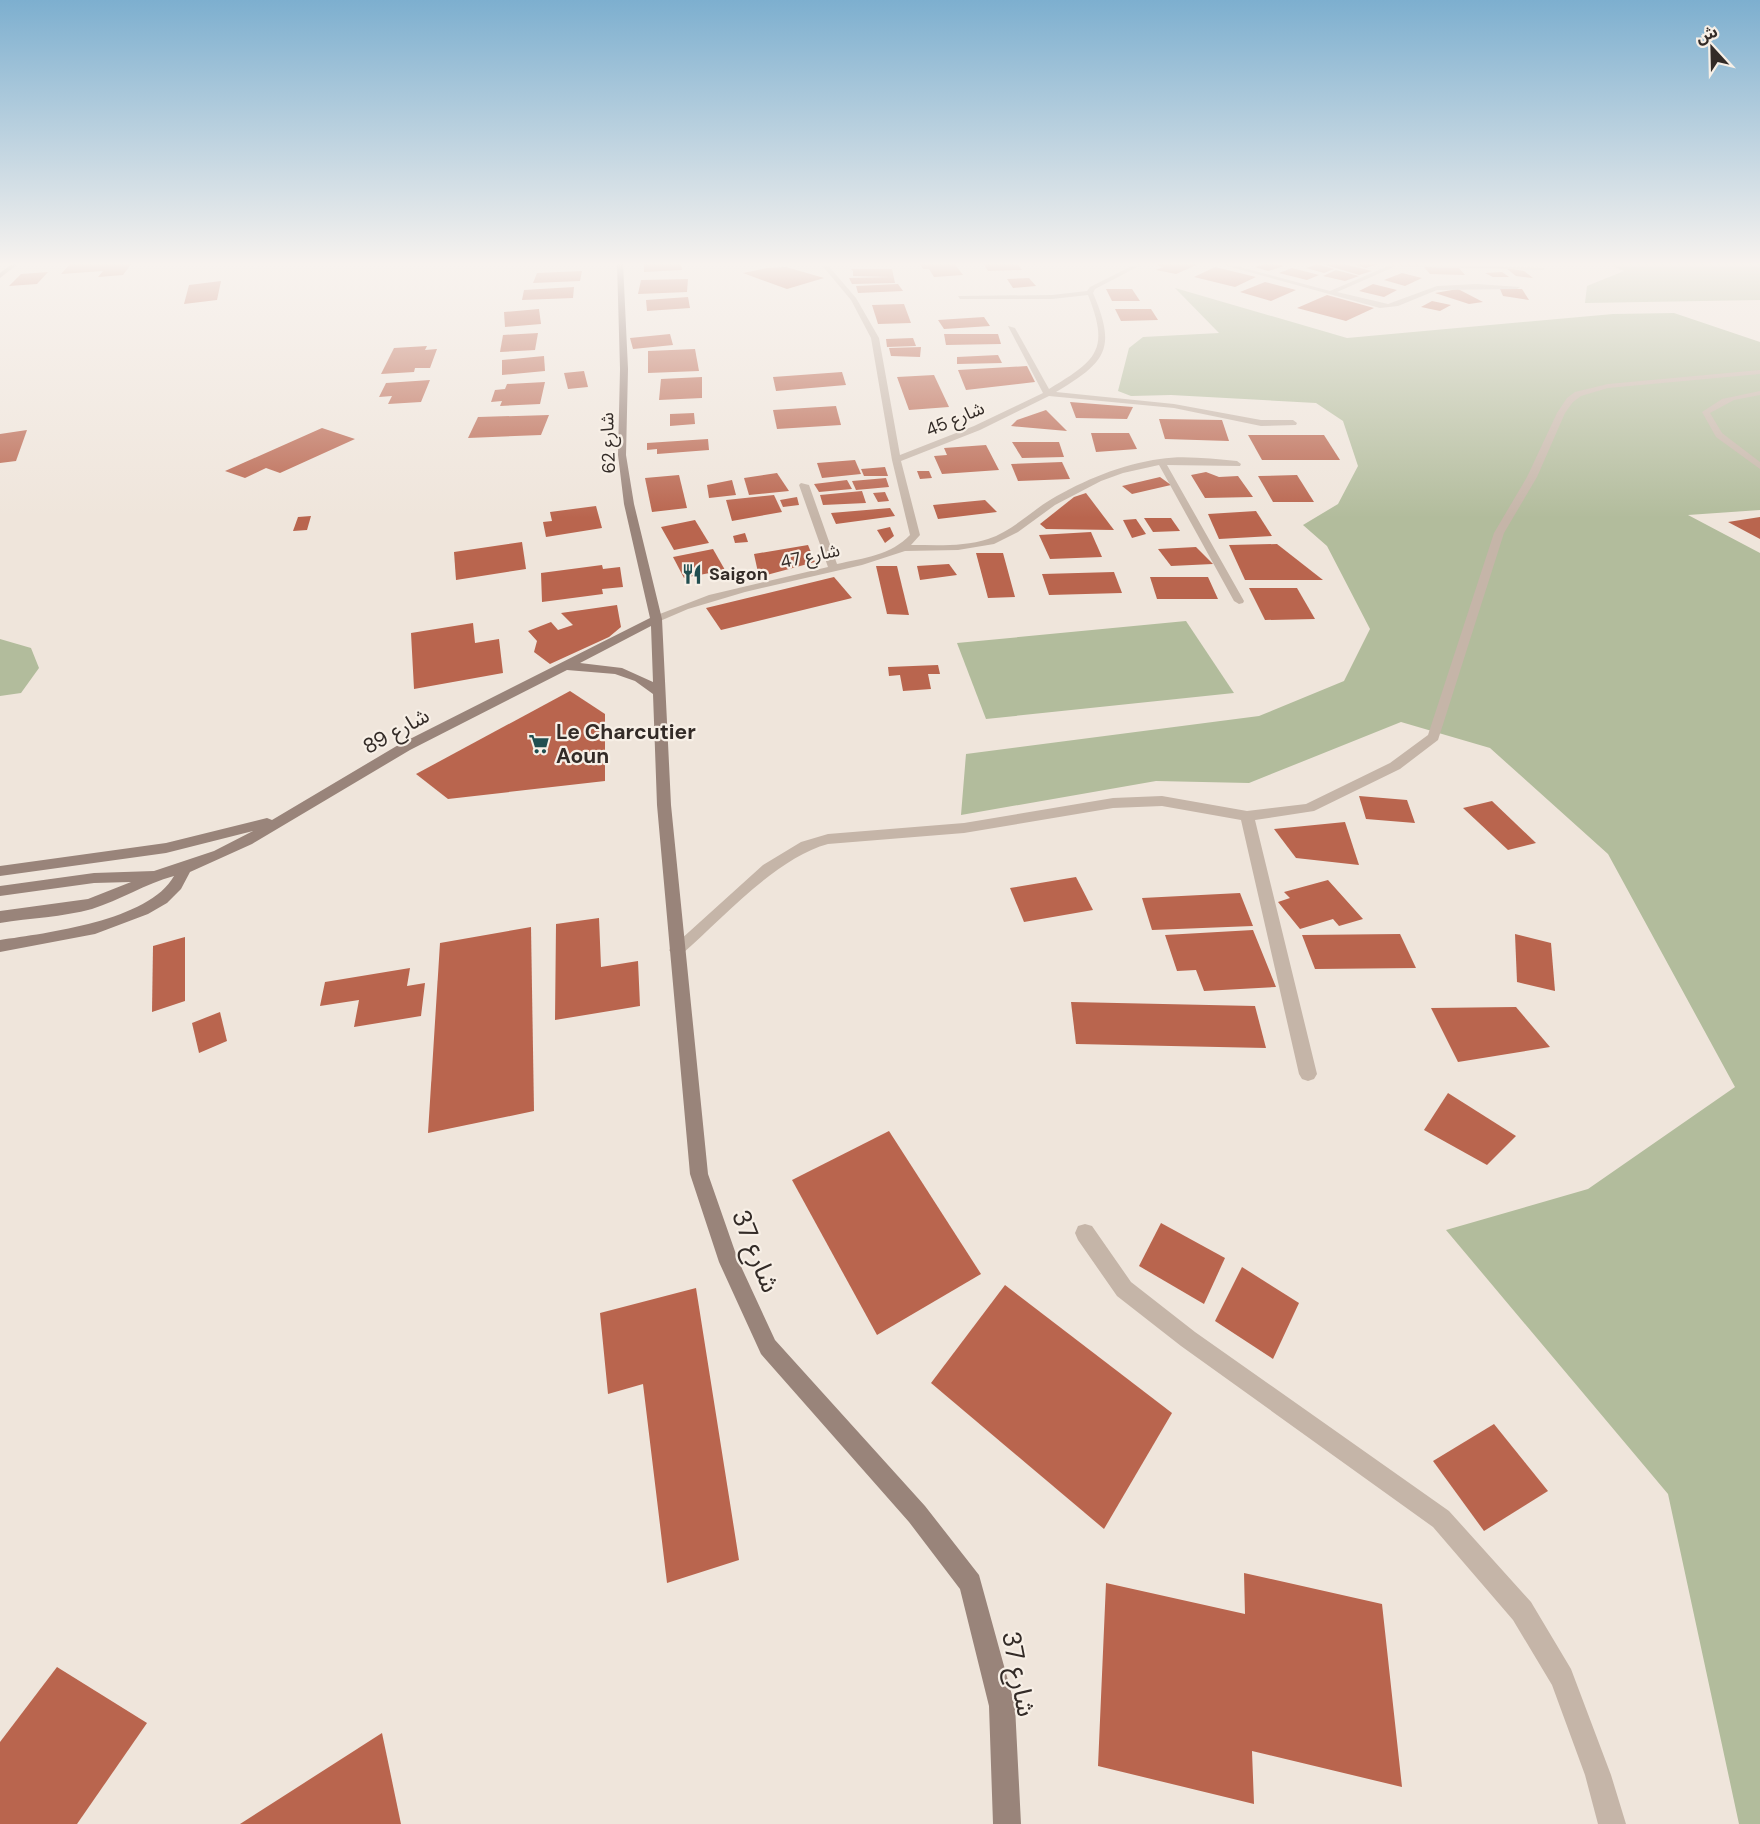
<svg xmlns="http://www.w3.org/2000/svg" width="1760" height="1824" font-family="'DM Sans','Noto Sans Arabic',sans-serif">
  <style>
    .green { fill: #b2bc9c }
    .building { fill: #b9654e }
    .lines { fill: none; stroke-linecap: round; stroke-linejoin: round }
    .street { fill: #c5b5a8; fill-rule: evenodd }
    .secondary { fill: #99847a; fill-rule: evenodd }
    .labels { text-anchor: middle; stroke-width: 4.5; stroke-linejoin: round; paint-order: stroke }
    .far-street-label { font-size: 18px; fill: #332b27; stroke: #f7efe6 }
    .far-poi-label { font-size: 18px; font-weight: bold; fill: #332b27; stroke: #f7efe6; text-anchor: start }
    .street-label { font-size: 21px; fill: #332b27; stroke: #f7efe6 }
    .poi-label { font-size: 21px; font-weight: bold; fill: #332b27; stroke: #f7efe6; text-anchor: start }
    .near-street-label { font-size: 26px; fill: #332b27; stroke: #f7efe6 }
  </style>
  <rect width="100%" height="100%" fill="#efe5db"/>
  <g class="green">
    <polygon points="1605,263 1760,263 1760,300 1585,303 1587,286 1624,271"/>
    <polygon points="1175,288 1347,338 1613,314 1674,313 1760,342 1760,510 1688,515 1760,553 1760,1824 1739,1824 1668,1494 1446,1230 1588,1189 1735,1087 1608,854 1490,748 1401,722 1249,783 1156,781 961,815 966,754 1259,716 1344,681 1370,629 1327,546 1303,525 1338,504 1358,466 1343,421 1316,403 1171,395 1131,396 1118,391 1129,348 1143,337 1219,333"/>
    <polygon points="1186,621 1234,693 986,719 957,643"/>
    <polygon points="0,639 31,648 39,668 21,693 0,696"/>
  </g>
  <g class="building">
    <polygon points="71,263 132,263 123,275 98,277 103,271 61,274"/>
    <polygon points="644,263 681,263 682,270 644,272"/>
    <polygon points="919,263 954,263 963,275 934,277 929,269 923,269"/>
    <polygon points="983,263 1017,263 1022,270 988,271"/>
    <polygon points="1161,263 1201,263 1176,274 1156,270 1163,267 1156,265"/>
    <polygon points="1268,263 1273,263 1284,266 1268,271 1255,267"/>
    <polygon points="1319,263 1340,263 1372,271 1359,275"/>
    <polygon points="1349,263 1373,263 1378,264 1366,268"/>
    <polygon points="1317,264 1334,269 1324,273 1306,268"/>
    <polygon points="786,267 824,278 787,289 743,273 767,268"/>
    <polygon points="1215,267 1256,277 1235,287 1194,277"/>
    <polygon points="1424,267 1459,268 1465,275 1430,274"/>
    <polygon points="1292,268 1319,275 1307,280 1279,273"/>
    <polygon points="1506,268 1524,271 1533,278 1516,276"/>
    <polygon points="851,269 892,269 895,283 852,284 849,278 892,277 853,276 853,271"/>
    <polygon points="1336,270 1359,276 1345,281 1323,276"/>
    <polygon points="582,271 580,281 533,283 537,273"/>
    <polygon points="48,272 37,284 9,286 21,274"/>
    <polygon points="1502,272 1509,277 1493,277 1485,273"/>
    <polygon points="1402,273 1422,278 1405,286 1384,280"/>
    <polygon points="1029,278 1036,286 1013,288 1007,279"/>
    <polygon points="688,279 687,292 638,294 641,280"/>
    <polygon points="221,281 217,300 184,304 189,285"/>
    <polygon points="1265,282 1296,290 1271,301 1240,292"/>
    <polygon points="898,284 903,291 858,293 856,286"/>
    <polygon points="1373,284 1397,290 1384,297 1359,291"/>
    <polygon points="574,287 573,298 522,300 524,290"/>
    <polygon points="1106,289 1132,289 1140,301 1112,301"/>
    <polygon points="1458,289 1483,302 1469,304 1435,293"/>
    <polygon points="1500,289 1522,289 1529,300 1503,296"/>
    <polygon points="1327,295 1374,308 1346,321 1297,308"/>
    <polygon points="688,297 690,308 647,311 646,300"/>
    <polygon points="1432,301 1451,305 1440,311 1421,307"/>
    <polygon points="904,304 911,323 878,324 872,305"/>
    <polygon points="539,309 541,324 505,327 504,312"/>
    <polygon points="1115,309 1151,309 1158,320 1121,321"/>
    <polygon points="984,317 990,326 944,329 938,320"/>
    <polygon points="538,333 535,350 500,352 503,335"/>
    <polygon points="670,334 673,345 633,349 630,338"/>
    <polygon points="944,334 998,334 1001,344 946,345"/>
    <polygon points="913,338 916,346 887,347 886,339"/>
    <polygon points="427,346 425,350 437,349 430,368 415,368 414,372 381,374 394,348"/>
    <polygon points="921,347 920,357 891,356 889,348"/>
    <polygon points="695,349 699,371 648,373 648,351"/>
    <polygon points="998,355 1002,363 957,364 957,357"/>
    <polygon points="544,356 545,371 502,375 502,360"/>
    <polygon points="1027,366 1035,382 966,390 958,370"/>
    <polygon points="584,371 588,387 568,389 564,373"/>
    <polygon points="842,372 846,385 776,391 773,377"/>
    <polygon points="934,375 949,407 909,410 897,377"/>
    <polygon points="702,377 702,398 659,400 661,379"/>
    <polygon points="430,380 421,402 388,404 392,396 379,397 386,383"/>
    <polygon points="545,382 540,404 500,406 502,401 491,402 495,390 505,389 507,384"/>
    <polygon points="1070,402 1133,407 1127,419 1076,418"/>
    <polygon points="836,406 841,425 777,429 773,410"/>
    <polygon points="1046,410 1067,431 1011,426 1017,420"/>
    <polygon points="694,413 695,424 670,426 670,414"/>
    <polygon points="549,415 541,435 468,438 478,417"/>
    <polygon points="1159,419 1222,420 1229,441 1165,439"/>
    <polygon points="322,428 355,439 280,473 266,468 245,478 225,471"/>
    <polygon points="27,430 16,461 0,463 0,434"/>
    <polygon points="1091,433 1129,433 1137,449 1096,452"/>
    <polygon points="1248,435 1324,435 1340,460 1262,460"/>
    <polygon points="708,439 709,450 657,454 657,449 647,450 647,443"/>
    <polygon points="1012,442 1059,442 1064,457 1022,458"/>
    <polygon points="986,445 999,470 942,474 934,456 947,455 944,448"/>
    <polygon points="855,460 861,474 822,478 817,463"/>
    <polygon points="1062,462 1070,479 1018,481 1011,464"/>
    <polygon points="885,467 888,476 864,476 861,469"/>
    <polygon points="917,471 929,471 932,478 920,479"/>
    <polygon points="1206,472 1219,477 1238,476 1253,497 1205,498 1191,475"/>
    <polygon points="777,473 789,491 749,495 744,478"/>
    <polygon points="679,475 687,508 652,512 645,478"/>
    <polygon points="1297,475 1314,502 1273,502 1258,476"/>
    <polygon points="1160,477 1171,485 1132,494 1122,486"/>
    <polygon points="886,478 889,487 856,490 852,481"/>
    <polygon points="732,480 736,495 709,498 707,485"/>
    <polygon points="847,480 852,489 819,492 814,484"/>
    <polygon points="862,491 866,503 823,505 820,495"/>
    <polygon points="885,492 889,501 878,502 873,493"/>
    <polygon points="1086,493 1114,530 1046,529 1040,524 1074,497"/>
    <polygon points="774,495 782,512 732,521 726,500"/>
    <polygon points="797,497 799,505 783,507 780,500"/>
    <polygon points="985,500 997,512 938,519 933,505"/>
    <polygon points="596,506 602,528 546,537 543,522 552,521 550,512"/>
    <polygon points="890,508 895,516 836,524 831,513"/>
    <polygon points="1256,511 1272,536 1219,539 1208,514"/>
    <polygon points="311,516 307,530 293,531 298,517"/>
    <polygon points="1760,517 1760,539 1728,522"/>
    <polygon points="1144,518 1171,518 1180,531 1153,532"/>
    <polygon points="1136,519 1146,534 1132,538 1123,520"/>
    <polygon points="695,520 709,543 674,550 661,527"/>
    <polygon points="890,527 894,536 885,543 877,530"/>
    <polygon points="1091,532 1102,557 1050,559 1039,535"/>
    <polygon points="745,533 748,542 735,543 733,536"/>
    <polygon points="522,542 526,569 456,580 454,552"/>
    <polygon points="1277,544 1323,580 1245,580 1229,545"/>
    <polygon points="808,545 815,562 759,577 754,554"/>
    <polygon points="1196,547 1213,564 1171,566 1158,549"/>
    <polygon points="713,549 725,570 684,578 673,557"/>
    <polygon points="976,553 1003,553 1015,597 988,598"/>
    <polygon points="949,564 957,575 920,580 917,566"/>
    <polygon points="602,565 603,569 620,567 623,587 602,589 603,594 542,602 541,573"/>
    <polygon points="876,566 897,566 909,615 887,614"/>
    <polygon points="1114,572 1122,593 1049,595 1042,574"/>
    <polygon points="834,577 852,598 721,630 706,608"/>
    <polygon points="1150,577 1208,577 1218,599 1157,599"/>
    <polygon points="1249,588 1297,588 1315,619 1265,620"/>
    <polygon points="617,605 621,627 609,637 550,664 534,652 537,641 528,631 551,622 558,630 573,625 561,613"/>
    <polygon points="473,623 475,643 499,639 503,673 414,689 411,633"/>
    <polygon points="938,665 940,674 928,674 931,689 903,691 900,675 889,676 888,667"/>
    <polygon points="570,691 605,714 605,781 448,799 416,774"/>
    <polygon points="1359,796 1407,800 1415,823 1366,819"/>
    <polygon points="1492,801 1536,843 1508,850 1463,808"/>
    <polygon points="1345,822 1359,865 1296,858 1274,829"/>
    <polygon points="1076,877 1093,910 1024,922 1010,888"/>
    <polygon points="1328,880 1363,919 1339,926 1333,919 1300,929 1278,902 1290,898 1284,892"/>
    <polygon points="1240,893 1253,926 1152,930 1142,898"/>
    <polygon points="599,918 601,967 638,961 640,1006 555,1020 556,924"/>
    <polygon points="531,927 534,1111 428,1133 440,943"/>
    <polygon points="1253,930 1276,987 1204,991 1196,970 1177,971 1165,935"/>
    <polygon points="1400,934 1416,968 1315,969 1302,935"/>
    <polygon points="1515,934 1551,943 1555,991 1517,982"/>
    <polygon points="185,937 185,1001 152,1012 153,946"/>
    <polygon points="410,968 407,986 425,983 421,1016 354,1027 359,1000 320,1006 325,982"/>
    <polygon points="1071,1002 1255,1006 1266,1048 1076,1044"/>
    <polygon points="1516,1007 1550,1047 1458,1062 1431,1008"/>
    <polygon points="220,1012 227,1041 199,1053 192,1023"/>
    <polygon points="1448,1093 1516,1136 1487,1165 1424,1130"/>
    <polygon points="889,1131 981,1274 877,1335 792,1180"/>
    <polygon points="1161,1223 1225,1258 1204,1304 1139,1266"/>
    <polygon points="1242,1267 1299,1303 1273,1359 1215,1321"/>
    <polygon points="1005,1285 1172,1413 1104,1529 931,1383"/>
    <polygon points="696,1288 739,1560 667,1583 643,1384 608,1394 600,1313"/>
    <polygon points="1494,1424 1548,1491 1484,1531 1433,1461"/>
    <polygon points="1244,1573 1382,1604 1402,1787 1252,1751 1254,1804 1098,1766 1106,1583 1245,1614"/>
    <polygon points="57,1667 147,1723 77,1824 0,1824 0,1742"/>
    <polygon points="382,1733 401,1824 240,1824"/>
  </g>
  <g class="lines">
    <g class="street">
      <path d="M820,263H826L856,298L879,338L900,455L974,426L1043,393L1008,326L1015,328L1049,389C1097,360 1110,350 1088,295L1052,299H960L958,296L1052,295L1087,291L1090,287L1138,263H1145L1095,289L1093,293C1117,349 1106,362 1056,392L1174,404L1261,420H1293L1297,423L1296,425L1261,426L1174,408L1049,396L980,430L901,461L920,535L911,545C936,545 964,547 988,539C1012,531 1029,513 1050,500C1084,480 1122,464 1160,459C1184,455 1212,459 1237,461L1241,464L1240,466L1167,465L1244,601L1243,603L1239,604L1234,601L1159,465L1123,473L1101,481L1055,505L1018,532L994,544L958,550L905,551L862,565L745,592L688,609L660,621H652V617L709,595L828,567L799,485L801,483L809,485L837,564C864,558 891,555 910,535L892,460L871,338L851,300Z"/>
      <polygon points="1031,263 1038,263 1039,264 1036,266"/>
      <polygon points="1216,263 1225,263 1330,291 1388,266 1384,263 1546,268 1543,270 1396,266 1337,292 1388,304 1437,286 1477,284 1520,287 1517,289 1437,290 1398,306 1380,308"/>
      <path d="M1760,370V374L1608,388L1581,396L1573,402L1565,413L1537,477L1504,533L1438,740L1400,769L1314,811L1255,820L1317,1074L1314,1079L1308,1081L1302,1079L1299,1074L1241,820L1162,806L1113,808L964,833L828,844C776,858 723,918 682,954H672L669,950L763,865L801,842L828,834L964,823L1113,798L1162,796L1247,811L1306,804L1390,763L1428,735L1494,533L1527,477L1557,413L1567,398L1575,392L1608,384Z"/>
      <polygon points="1760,391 1760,395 1734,400 1710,413 1722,433 1760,462 1760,469 1716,437 1702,412 1722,399"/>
      <polygon points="1085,1224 1092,1226 1131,1282 1195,1332 1449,1511 1531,1602 1571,1669 1611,1775 1626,1824 1598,1824 1585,1775 1552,1685 1513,1620 1433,1527 1181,1346 1117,1296 1078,1240 1075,1233 1078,1226"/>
    </g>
    <g class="secondary">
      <polygon points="13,263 19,263 0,278 0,273"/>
      <path d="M617,263H623L628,369L626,455L634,504L662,619L671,805L708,1174L738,1260L775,1340L925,1506L979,1575L1015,1706L1021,1824H993L989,1706L960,1589L909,1522L761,1354L719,1262L690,1174L657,805L653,694L635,681L615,674L567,670L410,750L252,844L190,872L181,889L167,903L148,914L95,934L0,952V940C46,933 149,921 174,876C145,884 120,900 92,909C63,917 30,918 0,923V911L88,899L131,882L94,883L0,896V886L94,873L154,871L214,851L253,831L166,853L0,876V866L166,843L267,818L272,820L400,744L650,618L624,504L618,455L620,369ZM651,626L653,682L622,668L580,663Z"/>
    </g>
  </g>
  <linearGradient id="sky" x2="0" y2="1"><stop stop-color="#7dafcf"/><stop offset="0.51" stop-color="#f8f3ef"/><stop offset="1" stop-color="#f8f3ef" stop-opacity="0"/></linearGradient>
  <rect width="1760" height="518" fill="url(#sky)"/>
  <defs>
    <g id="restaurant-bare" transform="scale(1.62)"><path d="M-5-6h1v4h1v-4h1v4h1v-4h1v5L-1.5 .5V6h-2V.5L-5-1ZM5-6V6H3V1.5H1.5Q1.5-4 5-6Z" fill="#214e50" stroke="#f7efe6" stroke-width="2.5" paint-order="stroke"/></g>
    <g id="supermarket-bare" transform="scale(1.62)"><path d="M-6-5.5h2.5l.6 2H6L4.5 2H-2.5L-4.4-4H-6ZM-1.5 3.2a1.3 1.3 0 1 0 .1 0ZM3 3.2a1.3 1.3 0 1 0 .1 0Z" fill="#214e50" stroke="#f7efe6" stroke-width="2.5" paint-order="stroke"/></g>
  </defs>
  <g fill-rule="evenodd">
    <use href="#restaurant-bare" x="692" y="574"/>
    <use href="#supermarket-bare" x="539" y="744"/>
  </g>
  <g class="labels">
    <g class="far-street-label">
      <text transform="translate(955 419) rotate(-23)" y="6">شارع 45</text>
      <text transform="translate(608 443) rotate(-92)" y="6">شارع 62</text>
      <text transform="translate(810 556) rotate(-12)" y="6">شارع 47</text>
    </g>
    <g class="far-poi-label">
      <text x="709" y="580">Saigon</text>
    </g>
    <g class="street-label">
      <text transform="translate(396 731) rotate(-29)" y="7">شارع 89</text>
    </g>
    <g class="poi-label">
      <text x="556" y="739">Le Charcutier<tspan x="556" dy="24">Aoun</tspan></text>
    </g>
    <g class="near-street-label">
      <text transform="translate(756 1251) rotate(68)" y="9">شارع 37</text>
      <text transform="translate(1019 1674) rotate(79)" y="9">شارع 37</text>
    </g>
  </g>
  <g transform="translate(1712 48) rotate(338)" stroke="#f7efe6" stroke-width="4.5" paint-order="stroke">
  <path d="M0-4.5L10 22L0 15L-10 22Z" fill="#332b27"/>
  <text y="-9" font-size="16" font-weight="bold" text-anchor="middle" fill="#332b27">ش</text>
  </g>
</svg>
